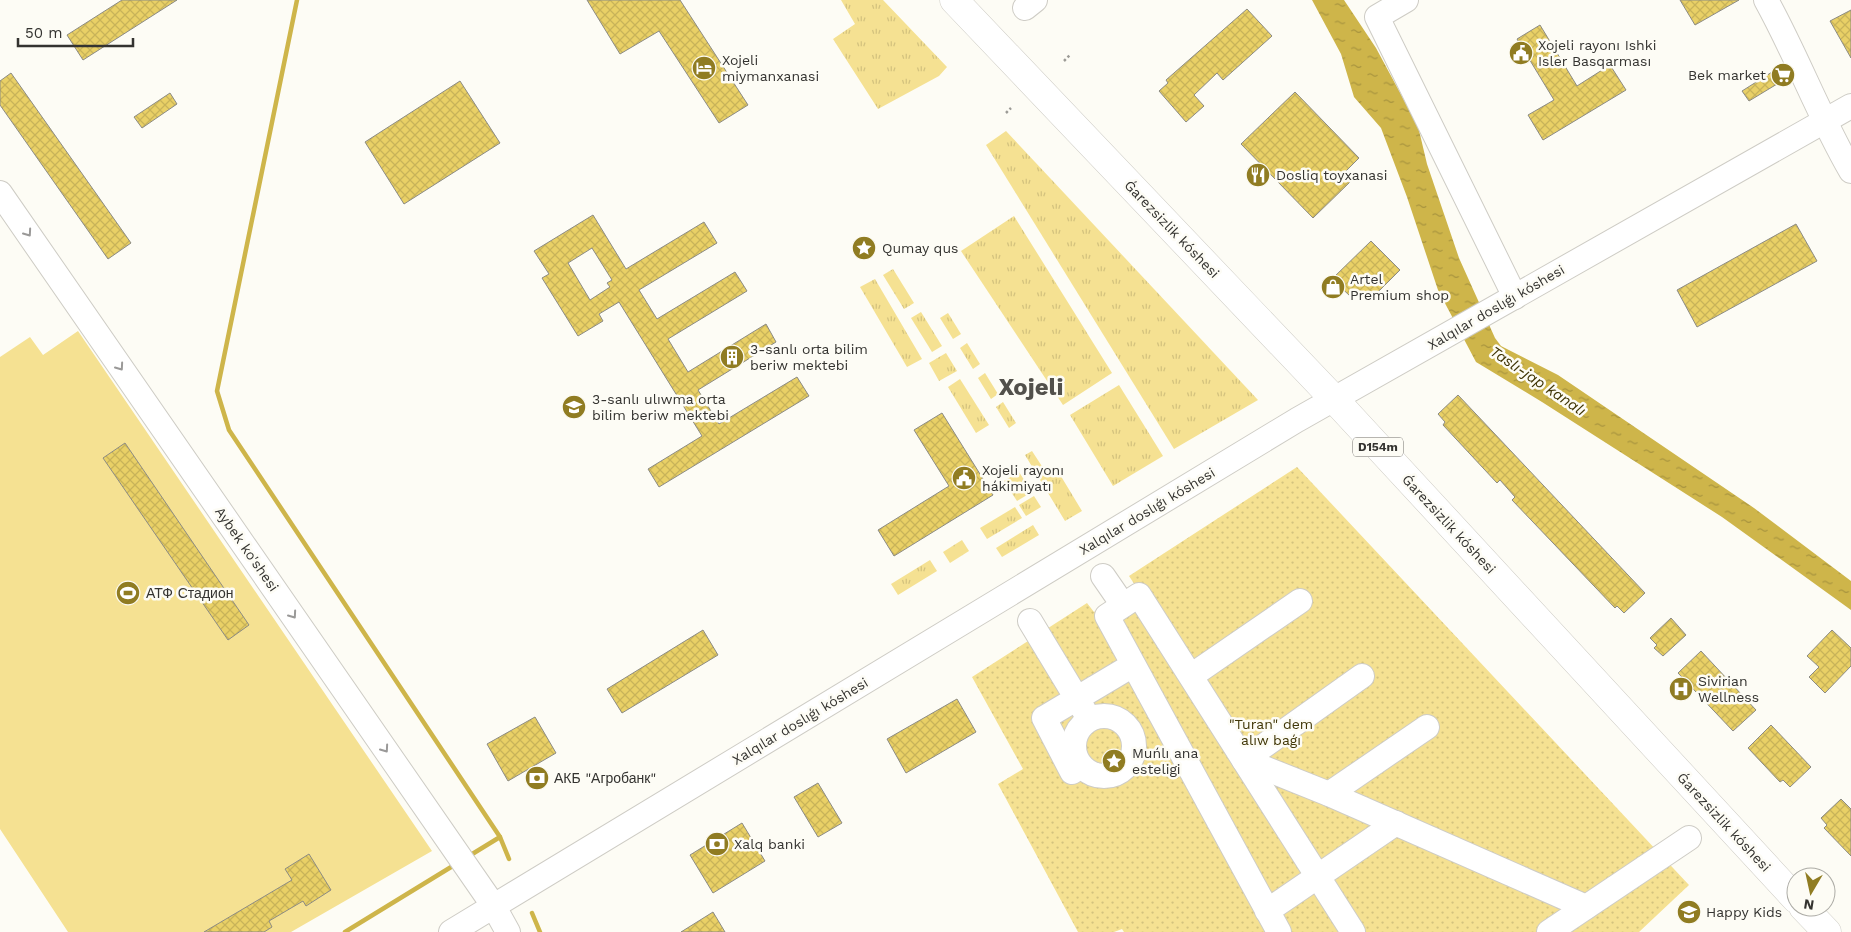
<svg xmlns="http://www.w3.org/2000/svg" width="1851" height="932" font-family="'Work Sans',sans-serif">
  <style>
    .grass { fill: url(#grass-tufts) }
    .park { fill: url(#park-dots) }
    .pitch { fill: #f5e192 }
    .water { fill: url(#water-ripples) }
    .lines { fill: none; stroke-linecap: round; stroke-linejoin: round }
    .stream { stroke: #ceb54a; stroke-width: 4.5 }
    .building { fill: url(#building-cross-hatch); stroke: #8c8b84; fill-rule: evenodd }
    .minor-casing { stroke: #ceccc5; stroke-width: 26 }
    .major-casing { stroke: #ceccc5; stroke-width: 29 }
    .path { stroke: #9c9b96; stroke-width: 2.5; stroke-dasharray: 2.5 2.5; stroke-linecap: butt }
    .minor { stroke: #fff; stroke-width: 24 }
    .major { stroke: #fff; stroke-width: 28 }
    .oneway { stroke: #9a9998 }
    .labels { text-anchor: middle; stroke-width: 5; stroke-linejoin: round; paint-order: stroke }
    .shield { fill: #fdfcf5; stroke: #706f6b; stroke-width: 1 }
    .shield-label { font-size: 12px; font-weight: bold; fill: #343330 }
    .poi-label { font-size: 14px; fill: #343330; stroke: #fdfcf5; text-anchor: start }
    .street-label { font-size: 14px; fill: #343330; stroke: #fdfcf5 }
    .park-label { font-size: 14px; fill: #413708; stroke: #fdfcf5 }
    .water-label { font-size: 15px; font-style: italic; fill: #403506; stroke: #fdfcf5 }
    .town-label { font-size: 24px; font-weight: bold; fill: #52504b; stroke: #fdfcf5 }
  </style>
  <defs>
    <pattern id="grass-tufts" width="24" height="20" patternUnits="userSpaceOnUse" patternTransform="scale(1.25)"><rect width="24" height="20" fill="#f5e192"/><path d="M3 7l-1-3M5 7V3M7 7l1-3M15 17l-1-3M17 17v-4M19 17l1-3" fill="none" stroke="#d3c27e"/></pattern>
    <pattern id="park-dots" width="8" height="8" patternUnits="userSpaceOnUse" patternTransform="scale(1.25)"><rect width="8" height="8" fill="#f5e192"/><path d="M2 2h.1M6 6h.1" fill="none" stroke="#d3c27e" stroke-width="1.8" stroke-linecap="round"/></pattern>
    <pattern id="water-ripples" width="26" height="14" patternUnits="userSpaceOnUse" patternTransform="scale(1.25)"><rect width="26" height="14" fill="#ceb54a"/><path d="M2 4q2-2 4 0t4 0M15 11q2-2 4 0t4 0" fill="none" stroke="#a8943e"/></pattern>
    <pattern id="building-cross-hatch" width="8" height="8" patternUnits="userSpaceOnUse" patternTransform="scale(1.25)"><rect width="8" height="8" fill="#e9d066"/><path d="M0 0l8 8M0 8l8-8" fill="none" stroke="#c8b359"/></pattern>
  </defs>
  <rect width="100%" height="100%" fill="#fdfcf5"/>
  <g class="grass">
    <polygon points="841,0 883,0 947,67 939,76 878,109 833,39 855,24"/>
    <polygon points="1006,131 1258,400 1174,449 986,145"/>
    <polygon points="1014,216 1112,373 1063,405 961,251"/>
    <polygon points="893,269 914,303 904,309 883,275"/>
    <polygon points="875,279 922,359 907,367 860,287"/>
    <polygon points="921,312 942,346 932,352 911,318"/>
    <polygon points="948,313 961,334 953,339 940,318"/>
    <polygon points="967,343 980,364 973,369 960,348"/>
    <polygon points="946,353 957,371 939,381 929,363"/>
    <polygon points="985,373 998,394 991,399 978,378"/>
    <polygon points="960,379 989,425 976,433 948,387"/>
    <polygon points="1119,385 1163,456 1113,486 1070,415"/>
    <polygon points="1003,402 1016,423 1009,428 996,407"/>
    <polygon points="1032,451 1047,474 1056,468 1082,511 1065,521 1025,455"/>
    <polygon points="1019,472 1032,492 1017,501 1004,481"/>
    <polygon points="1034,496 1041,507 1026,516 1019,505"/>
    <polygon points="1015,507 1022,518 987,539 980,528"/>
    <polygon points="1033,525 1039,535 1002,557 996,548"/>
    <polygon points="962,540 969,551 950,563 943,552"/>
    <polygon points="930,560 937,571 898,595 891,584"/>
  </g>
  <polygon class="park" points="1297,467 1689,885 1639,932 1124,932 1122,929 1114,932 1078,932 998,784 1023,769 972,677 1087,603 1094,612 1135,585 1129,576"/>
  <polygon class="pitch" points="78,331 432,851 291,932 68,932 0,829 0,357 30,337 43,355"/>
  <polygon class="water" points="1312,0 1344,0 1376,48 1418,126 1427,164 1459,258 1495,338 1501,346 1558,375 1754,508 1851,581 1851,610 1722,517 1542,402 1476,362 1438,290 1407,197 1381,128 1354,97 1341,54"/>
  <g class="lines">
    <g class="stream">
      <polyline points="297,0 217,391 229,430 500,837 509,859"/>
      <polyline points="469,856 500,837"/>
      <polyline points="532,913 540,932"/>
      <polyline points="345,932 456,864"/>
    </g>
  </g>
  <g class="building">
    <polygon points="122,0 177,0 83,60 67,35"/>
    <polygon points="587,0 680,0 748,105 719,123 659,31 620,54"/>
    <polygon points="1680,0 1739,0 1695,25"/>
    <polygon points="1247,9 1272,36 1223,80 1217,73 1194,95 1204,106 1186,122 1159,91 1168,83 1166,80"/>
    <polygon points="1851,10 1851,58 1830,21"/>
    <polygon points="1540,25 1577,86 1610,65 1626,90 1543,140 1528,115 1554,100 1517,39"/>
    <polygon points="1780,67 1787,78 1749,101 1742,91"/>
    <polygon points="11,73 131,243 108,259 0,105 0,81"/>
    <polygon points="460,81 500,143 404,204 365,142"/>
    <polygon points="1295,92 1359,158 1343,174 1350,182 1313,218 1241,144"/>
    <polygon points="170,93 177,104 142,128 134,117"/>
    <path d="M593,215L626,269L704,222L717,243L639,290L657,319L735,272L747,291L668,339L688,372L766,324L776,342L698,390L719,424L797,377L809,396L659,487L648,469L702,436L619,302L599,314L603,321L578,336L542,278L549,274L534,251ZM592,248L612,280L607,283L610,287L590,300L568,263Z"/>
    <polygon points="1796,224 1817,261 1697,327 1677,290"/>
    <polygon points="1371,241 1400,270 1371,299 1350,296 1332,279"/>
    <polygon points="1458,395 1645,593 1624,613 1617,606 1615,608 1512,500 1515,497 1500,480 1497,483 1443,425 1445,422 1438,414"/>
    <polygon points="942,413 993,495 894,556 878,530 949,486 914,430"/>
    <polygon points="125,443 249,625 228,640 103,458"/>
    <polygon points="1671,618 1686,635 1663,656 1654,648 1657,645 1650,638"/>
    <polygon points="703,630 718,655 622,713 607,689"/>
    <polygon points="1832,630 1851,648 1851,666 1825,693 1809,677 1819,667 1807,656"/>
    <polygon points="1701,651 1756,710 1733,731 1678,673"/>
    <polygon points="957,699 976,732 906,773 887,739"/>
    <polygon points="535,717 556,753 508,781 487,744"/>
    <polygon points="1771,725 1811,767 1790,787 1783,780 1780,782 1748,748"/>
    <polygon points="818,783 842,823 818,837 794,797"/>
    <polygon points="1841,799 1851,809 1851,856 1824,828 1827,825 1821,818"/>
    <polygon points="742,823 765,861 713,893 690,855"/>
    <polygon points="309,854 331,890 306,906 303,901 269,921 272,927 264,932 204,932 292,880 285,869"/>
    <polygon points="713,912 725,932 681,932"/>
  </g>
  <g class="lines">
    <g class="minor-casing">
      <g id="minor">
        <polyline points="1406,0 1377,17 1515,297"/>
        <path d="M1766,0C1797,56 1819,116 1851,171"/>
        <polyline points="1025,8 1035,0"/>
        <polyline points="0,193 493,905 508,932"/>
        <polyline points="1103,576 1123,605"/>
        <polyline points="1030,621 1085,712"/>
        <polyline points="1191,676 1300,601"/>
        <circle cx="1104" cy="746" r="30"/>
        <polyline points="1244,760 1329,794 1586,907"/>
        <polyline points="1244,760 1362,676"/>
        <polyline points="1072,772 1044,718 1133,665"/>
        <polyline points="1329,794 1427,727"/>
        <polyline points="1267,911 1396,823"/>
        <polyline points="451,932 1297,420 1851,106"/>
        <polyline points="1279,932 1107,616 1139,595 1353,932"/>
        <polyline points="1549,932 1689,838"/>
      </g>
    </g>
    <g class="major-casing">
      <g id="major">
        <polyline points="954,0 1334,399 1796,899"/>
        <polyline points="1803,907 1827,932"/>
      </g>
    </g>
    <g class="path">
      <polyline points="1064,61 1070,55"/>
      <polyline points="1006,113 1011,108"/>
    </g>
    <use href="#minor" class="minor"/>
    <use href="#major" class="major"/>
  </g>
  <defs><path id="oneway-chevron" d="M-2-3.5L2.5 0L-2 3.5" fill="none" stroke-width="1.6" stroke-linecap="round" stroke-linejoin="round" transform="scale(1.25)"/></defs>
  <g class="oneway">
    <use href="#oneway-chevron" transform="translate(28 233) rotate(55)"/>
    <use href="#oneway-chevron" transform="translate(120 367) rotate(55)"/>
    <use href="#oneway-chevron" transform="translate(293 615) rotate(55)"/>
    <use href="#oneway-chevron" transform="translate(385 749) rotate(55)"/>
  </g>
  <defs>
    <g id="civic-disc" transform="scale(1.25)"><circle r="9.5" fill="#907c22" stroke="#fdfcf5"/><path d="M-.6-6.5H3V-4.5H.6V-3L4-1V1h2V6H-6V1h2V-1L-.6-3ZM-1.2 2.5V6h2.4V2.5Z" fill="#fff"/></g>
    <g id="hotel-disc" transform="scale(1.25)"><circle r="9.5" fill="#907c22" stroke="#fdfcf5"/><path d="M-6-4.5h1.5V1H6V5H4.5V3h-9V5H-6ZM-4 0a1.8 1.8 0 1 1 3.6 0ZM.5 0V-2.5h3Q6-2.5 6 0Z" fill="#fff"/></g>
    <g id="supermarket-disc" transform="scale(1.25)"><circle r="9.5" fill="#907c22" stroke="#fdfcf5"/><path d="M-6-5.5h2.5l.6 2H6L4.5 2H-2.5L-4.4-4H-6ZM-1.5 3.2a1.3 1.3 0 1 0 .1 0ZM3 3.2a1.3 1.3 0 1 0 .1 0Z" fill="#fff"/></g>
    <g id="restaurant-disc" transform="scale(1.25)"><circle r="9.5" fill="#907c22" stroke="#fdfcf5"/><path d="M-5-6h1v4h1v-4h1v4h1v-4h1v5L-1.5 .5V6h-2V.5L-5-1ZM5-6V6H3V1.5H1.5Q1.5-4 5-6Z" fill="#fff"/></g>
    <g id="sight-disc" transform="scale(1.25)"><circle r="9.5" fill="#907c22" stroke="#fdfcf5"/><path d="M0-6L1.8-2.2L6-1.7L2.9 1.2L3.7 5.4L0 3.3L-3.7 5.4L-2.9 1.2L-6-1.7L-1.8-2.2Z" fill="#fff"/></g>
    <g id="shop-disc" transform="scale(1.25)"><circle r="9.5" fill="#907c22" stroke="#fdfcf5"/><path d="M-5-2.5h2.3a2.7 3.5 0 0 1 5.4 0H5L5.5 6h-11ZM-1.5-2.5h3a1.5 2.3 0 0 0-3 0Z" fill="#fff"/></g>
    <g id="building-disc" transform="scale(1.25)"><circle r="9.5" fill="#907c22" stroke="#fdfcf5"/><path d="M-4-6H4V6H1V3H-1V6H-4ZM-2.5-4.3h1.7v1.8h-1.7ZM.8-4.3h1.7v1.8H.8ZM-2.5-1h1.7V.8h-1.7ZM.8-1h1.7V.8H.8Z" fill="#fff"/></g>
    <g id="school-disc" transform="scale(1.25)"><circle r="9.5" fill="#907c22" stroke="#fdfcf5"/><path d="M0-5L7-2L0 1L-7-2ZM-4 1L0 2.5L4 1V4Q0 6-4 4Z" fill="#fff"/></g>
    <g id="stadium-disc" transform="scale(1.25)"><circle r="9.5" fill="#907c22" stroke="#fdfcf5"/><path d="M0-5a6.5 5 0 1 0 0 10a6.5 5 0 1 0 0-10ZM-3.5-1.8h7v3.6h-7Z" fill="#fff"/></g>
    <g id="hospital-disc" transform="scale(1.25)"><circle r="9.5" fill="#907c22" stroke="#fdfcf5"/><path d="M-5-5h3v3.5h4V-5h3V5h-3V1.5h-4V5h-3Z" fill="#fff"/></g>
    <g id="bank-disc" transform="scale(1.25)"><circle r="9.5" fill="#907c22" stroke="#fdfcf5"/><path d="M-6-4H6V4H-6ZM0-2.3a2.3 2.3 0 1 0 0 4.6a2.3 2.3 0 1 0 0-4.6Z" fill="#fff"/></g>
  </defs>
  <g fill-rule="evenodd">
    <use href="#civic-disc" x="1521" y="53"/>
    <use href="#hotel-disc" x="704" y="68"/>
    <use href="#supermarket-disc" x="1783" y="75"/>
    <use href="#restaurant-disc" x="1258" y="175"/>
    <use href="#sight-disc" x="864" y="248"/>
    <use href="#shop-disc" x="1333" y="287"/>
    <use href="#building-disc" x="732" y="357"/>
    <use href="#school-disc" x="574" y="407"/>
    <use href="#civic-disc" x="964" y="478"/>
    <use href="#stadium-disc" x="128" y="593"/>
    <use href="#hospital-disc" x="1681" y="689"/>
    <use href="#sight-disc" x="1114" y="761"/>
    <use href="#bank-disc" x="537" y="778"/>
    <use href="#bank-disc" x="717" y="844"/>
    <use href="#school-disc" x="1689" y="912"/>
  </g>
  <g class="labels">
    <rect class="shield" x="1353" y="437.5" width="50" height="19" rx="4"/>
    <g class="shield-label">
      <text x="1378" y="451">D154m</text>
    </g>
    <g class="poi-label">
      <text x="1538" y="50">Xojeli rayonı Ishki<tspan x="1538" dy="16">Isler Basqarması</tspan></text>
      <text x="722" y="65">Xojeli<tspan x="722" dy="16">miymanxanasi</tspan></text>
      <text x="1766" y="80" text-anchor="end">Bek market</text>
      <text x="1276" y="180">Dosliq toyxanasi</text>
      <text x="882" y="253">Qumay qus</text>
      <text x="1350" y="284">Artel<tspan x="1350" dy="16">Premium shop</tspan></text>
      <text x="750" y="354">3-sanlı orta bilim<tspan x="750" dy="16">beriw mektebi</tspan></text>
      <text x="592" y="404">3-sanlı ulıwma orta<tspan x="592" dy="16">bilim beriw mektebi</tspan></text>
      <text x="982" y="475">Xojeli rayonı<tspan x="982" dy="16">hákimiyatı</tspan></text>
      <text x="146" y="598">АТФ Стадион</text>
      <text x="1698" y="686">Sivirian<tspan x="1698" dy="16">Wellness</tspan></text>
      <text x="1132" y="758">Muńlı ana<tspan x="1132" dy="16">esteligi</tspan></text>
      <text x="554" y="783">АКБ "Агробанк"</text>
      <text x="734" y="849">Xalq banki</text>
      <text x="1706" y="917">Happy Kids</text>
    </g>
    <g class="street-label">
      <text transform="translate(1172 229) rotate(46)" y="5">Ǵarezsizlik kóshesi</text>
      <text transform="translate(1496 307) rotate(-30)" y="5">Xalqılar doslıǵı kóshesi</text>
      <text transform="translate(1147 511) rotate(-31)" y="5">Xalqılar doslıǵı kóshesi</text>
      <text transform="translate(1449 524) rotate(47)" y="5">Ǵarezsizlik kóshesi</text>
      <text transform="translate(247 549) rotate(55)" y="5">Aybek ko'shesi</text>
      <text transform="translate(800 721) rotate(-31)" y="5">Xalqılar doslıǵı kóshesi</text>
      <text transform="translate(1724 822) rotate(47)" y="5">Ǵarezsizlik kóshesi</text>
    </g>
    <g class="park-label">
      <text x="1271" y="729">"Turan" dem<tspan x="1271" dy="16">alıw baǵı</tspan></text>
    </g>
    <g class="water-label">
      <text transform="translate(1538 381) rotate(34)" y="5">Taslı-jap kanalı</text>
    </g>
    <g class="town-label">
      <text x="1031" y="395">Xojeli</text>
    </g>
  </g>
  <g transform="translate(1811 892) rotate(189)"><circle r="24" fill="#fdfcf5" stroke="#adaca6"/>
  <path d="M0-4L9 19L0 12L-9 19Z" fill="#907c22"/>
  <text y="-8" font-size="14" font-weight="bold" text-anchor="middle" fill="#343330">N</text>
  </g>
  <path d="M18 38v8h115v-8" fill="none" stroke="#343330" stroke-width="2.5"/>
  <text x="25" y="38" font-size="15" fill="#343330" stroke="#fdfcf5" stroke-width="4" paint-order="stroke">50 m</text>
</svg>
